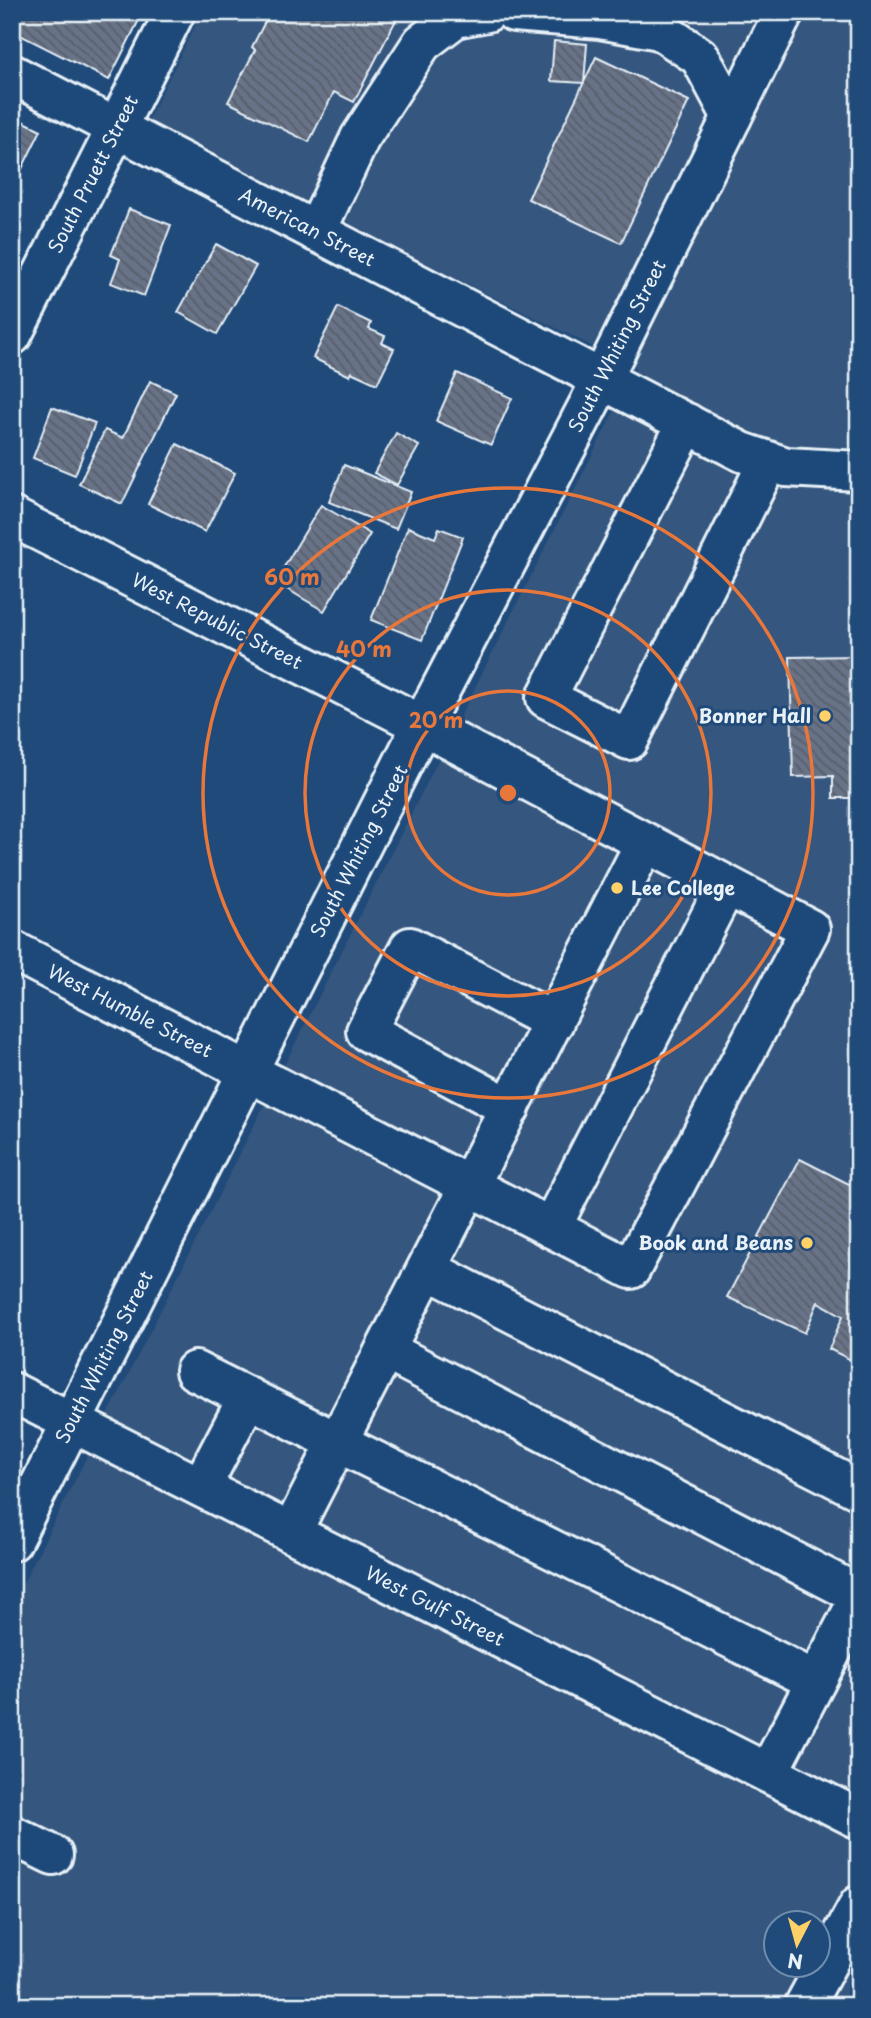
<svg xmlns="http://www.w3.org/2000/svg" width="871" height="2018" font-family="'Playpen Sans',sans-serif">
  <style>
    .built { fill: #35567e; fill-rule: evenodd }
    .building { fill: url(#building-back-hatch); stroke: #e8f1f8; stroke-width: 2 }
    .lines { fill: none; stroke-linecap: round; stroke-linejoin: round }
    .minor-casing { stroke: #e8f1f8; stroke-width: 44 }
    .minor { stroke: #1f4a7a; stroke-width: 38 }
    .ring { fill: none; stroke: #e8773b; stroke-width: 3.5 }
    .poi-dot { fill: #ffd166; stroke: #1f4a7a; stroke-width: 2.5 }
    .labels { text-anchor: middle; stroke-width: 6; stroke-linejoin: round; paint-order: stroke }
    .street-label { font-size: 19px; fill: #e8f1f8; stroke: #1f4a7a }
    .poi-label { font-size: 19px; font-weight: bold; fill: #e8f1f8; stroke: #1f4a7a; text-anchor: end }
    .centre { fill: #e8773b; stroke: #1f4a7a; stroke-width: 3.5 }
    .ring-label { font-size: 21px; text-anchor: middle; font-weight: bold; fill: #e8773b; stroke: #1f4a7a; stroke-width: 6; stroke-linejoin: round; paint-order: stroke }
  </style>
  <defs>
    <pattern id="building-back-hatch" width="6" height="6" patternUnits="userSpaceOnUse" patternTransform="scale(1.75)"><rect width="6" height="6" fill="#687388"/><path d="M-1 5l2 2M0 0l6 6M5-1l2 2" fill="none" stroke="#575e69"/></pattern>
  </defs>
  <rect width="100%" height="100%" fill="#1f4a7a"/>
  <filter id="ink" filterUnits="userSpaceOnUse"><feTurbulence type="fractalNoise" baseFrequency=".0143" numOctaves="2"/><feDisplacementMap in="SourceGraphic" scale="14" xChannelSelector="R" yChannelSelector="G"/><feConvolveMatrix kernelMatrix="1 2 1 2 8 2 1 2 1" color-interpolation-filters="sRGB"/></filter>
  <g filter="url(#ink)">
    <path class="built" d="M202,12H859V2006H17L12,2003V1605L636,368L146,124ZM776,1924H818V1966H776Z"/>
    <g class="building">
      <polygon points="12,12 143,12 109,80 12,31"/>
      <polygon points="270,12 400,12 354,102 334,92 309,142 228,102 255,50 252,47"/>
      <polygon points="554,41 587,44 584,83 551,81"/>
      <polygon points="596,57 689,101 621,243 528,199"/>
      <polygon points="12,116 41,130 12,189"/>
      <polygon points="129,209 171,225 144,296 111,283 120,259 111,255"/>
      <polygon points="216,244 256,266 217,334 178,312"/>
      <polygon points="338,307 371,323 369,329 385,336 382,343 394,349 377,384 351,372 350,376 313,358"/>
      <polygon points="457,373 512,398 491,445 436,421"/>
      <polygon points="150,381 176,393 122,504 79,484 105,430 123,438"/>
      <polygon points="52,407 95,423 75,475 33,458"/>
      <polygon points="396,433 419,446 397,485 374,473"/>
      <polygon points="177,444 235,473 205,532 148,504"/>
      <polygon points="344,465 411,492 396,529 329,502"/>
      <polygon points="321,505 370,534 324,611 275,582"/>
      <polygon points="408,527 435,538 439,528 463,537 422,640 371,620"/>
      <polygon points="859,656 859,774 855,774 856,798 833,798 833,776 793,777 790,657"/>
      <polygon points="800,1159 859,1189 859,1364 829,1349 843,1316 818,1302 805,1333 727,1297"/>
    </g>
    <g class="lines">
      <g class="minor-casing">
        <g id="minor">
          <polyline points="514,12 600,19 660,30 700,57 732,117"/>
          <polyline points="12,74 742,452 786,467 859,471"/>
          <polyline points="316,232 360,138 422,43 455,18 487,12"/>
          <polyline points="12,335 175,12"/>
          <polyline points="687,423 546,698 629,740 768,462"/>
          <polyline points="12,517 422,725 810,929 631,1269 12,950"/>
          <polyline points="510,1108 366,1031 410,947 554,1022"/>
          <polyline points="551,1228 726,886"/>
          <polyline points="427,1269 859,1490"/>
          <polyline points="385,1350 859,1595"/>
          <polyline points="195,1371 816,1681"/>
          <polyline points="12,1392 859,1819"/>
          <polyline points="201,1487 248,1397"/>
          <polyline points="291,1533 645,843"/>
          <polyline points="12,1541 422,725 602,379 784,12"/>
          <polyline points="768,1773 859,1599"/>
          <polyline points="12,1835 53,1855"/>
          <polyline points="804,2006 859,1905"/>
        </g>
      </g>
      <use href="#minor" class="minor"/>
    </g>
  </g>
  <g class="ring">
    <circle cx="508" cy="793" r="102"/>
    <circle cx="508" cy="793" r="203"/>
    <circle cx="508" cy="793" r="305"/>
  </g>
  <g class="poi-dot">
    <circle cx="825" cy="716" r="7"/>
    <circle cx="617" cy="888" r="7"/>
    <circle cx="807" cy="1243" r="7"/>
  </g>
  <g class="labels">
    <g class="street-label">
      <text transform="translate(93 174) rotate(-63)" y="7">South Pruett Street</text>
      <text transform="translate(307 227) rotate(27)" y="7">American Street</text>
      <text transform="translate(617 346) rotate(-63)" y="7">South Whiting Street</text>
      <text transform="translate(217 621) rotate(27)" y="7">West Republic Street</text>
      <text transform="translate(359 851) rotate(-63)" y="7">South Whiting Street</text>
      <text transform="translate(130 1011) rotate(27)" y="7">West Humble Street</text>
      <text transform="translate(104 1357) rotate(-63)" y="7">South Whiting Street</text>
      <text transform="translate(435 1606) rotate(27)" y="7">West Gulf Street</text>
    </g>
    <g class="poi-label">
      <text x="811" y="723">Bonner Hall</text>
      <text x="631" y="895" text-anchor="start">Lee College</text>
      <text x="793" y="1250">Book and Beans</text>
    </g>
  </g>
  <circle cx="508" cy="793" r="10" class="centre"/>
  <g class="ring-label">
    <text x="292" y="585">60 m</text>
    <text x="364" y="657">40 m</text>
    <text x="436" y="728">20 m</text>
  </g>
  <rect width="871" height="2018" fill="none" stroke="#1f4a7a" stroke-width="42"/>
  <rect x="21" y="21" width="829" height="1976" fill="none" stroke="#e8f1f8" stroke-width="2.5" filter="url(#ink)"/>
  <g transform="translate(797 1944) rotate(186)"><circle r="33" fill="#1f4a7a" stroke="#6f8dac" stroke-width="2"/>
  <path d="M0-5L12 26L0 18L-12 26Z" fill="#ffd166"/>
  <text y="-10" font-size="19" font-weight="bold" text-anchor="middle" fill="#e8f1f8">N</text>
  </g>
</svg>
